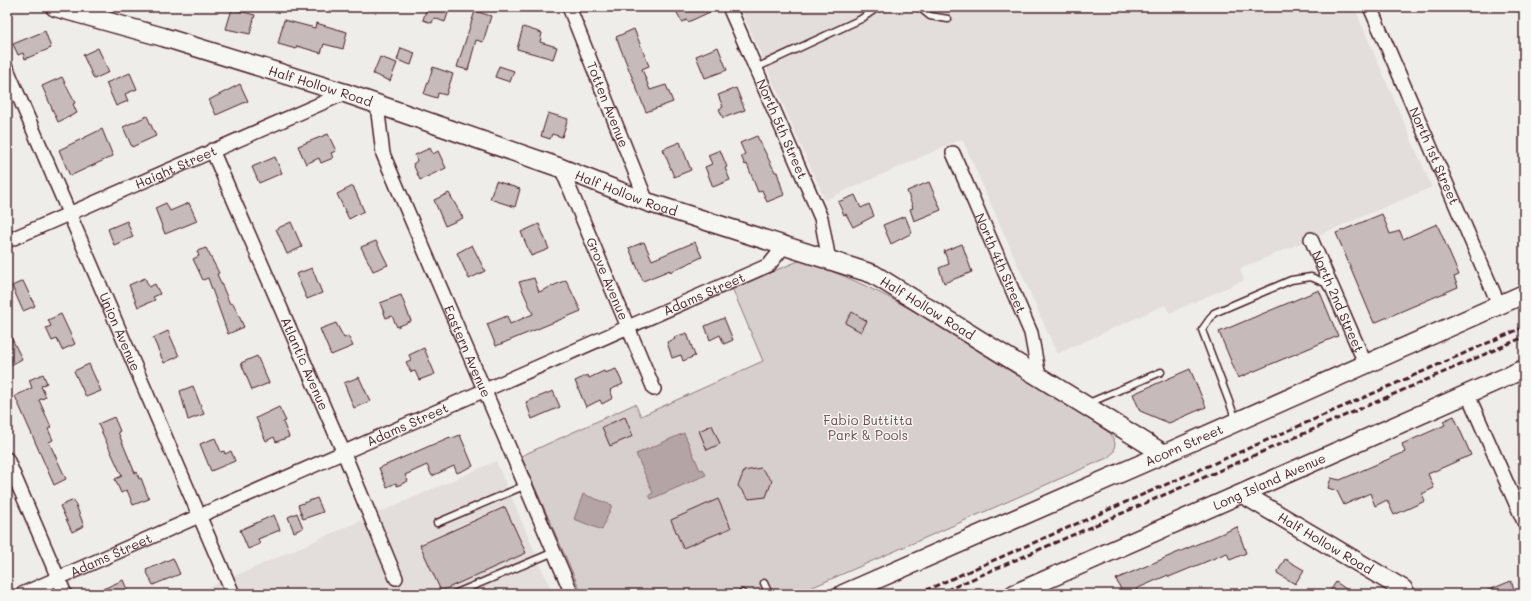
<svg xmlns="http://www.w3.org/2000/svg" width="1531" height="601" font-family="Mali,sans-serif">
  <style>
    .built { fill: #e3dedc }
    .green { fill: #d7cfce; stroke: #90777c }
    .water { fill: #b4a4a5; stroke: #8a6f74 }
    .building { fill: #c6babb; stroke: #4a1f2b }
    .lines { fill: none; stroke-linecap: round; stroke-linejoin: round }
    .lane-casing { stroke: #4a1f2b; stroke-width: 9 }
    .street-casing { stroke: #4a1f2b; stroke-width: 16 }
    .secondary-casing { stroke: #4a1f2b; stroke-width: 21 }
    .lane { stroke: #f6f6f2; stroke-width: 6 }
    .street { stroke: #f6f6f2; stroke-width: 13 }
    .secondary { stroke: #f6f6f2; stroke-width: 18 }
    .rail { stroke: #4a1f2b; stroke-width: 3; stroke-dasharray: 6 3; stroke-linecap: butt }
    .labels { text-anchor: middle; stroke-width: 3; stroke-linejoin: round; paint-order: stroke }
    .street-label { font-size: 13px; fill: #4a1f2b; stroke: #f6f6f2 }
    .park-label { font-size: 13px; fill: #6d4b54; stroke: #f6f6f2 }
  </style>
  <rect width="100%" height="100%" fill="#efedea"/>
  <filter id="ink" filterUnits="userSpaceOnUse"><feTurbulence type="fractalNoise" baseFrequency=".025" numOctaves="2"/><feDisplacementMap in="SourceGraphic" scale="8" xChannelSelector="R" yChannelSelector="G"/><feConvolveMatrix kernelMatrix="1 2 1 2 8 2 1 2 1" color-interpolation-filters="sRGB"/></filter>
  <g filter="url(#ink)">
    <g class="built">
      <polygon points="740,7 1354,7 1432,187 1240,269 1244,280 1170,313 1165,305 1057,354 962,139 825,200"/>
      <polygon points="496,461 553,594 194,594"/>
    </g>
    <path class="green" d="M801,260C862,280 912,309 967,342C1016,371 1064,402 1111,434L1115,443L1114,452L1107,458L797,594H582L521,456L635,404L641,416L763,361L732,288Z"/>
    <g class="water">
      <polygon points="684,433 700,470 703,469 706,475 651,499 649,495 653,493 636,454"/>
      <polygon points="583,494 612,505 602,530 574,519"/>
    </g>
    <g class="building">
      <polygon points="427,7 450,7 445,22 434,18 432,23 423,20"/>
      <polygon points="685,7 721,7 688,22 687,20 682,22 676,11"/>
      <polygon points="232,9 255,15 250,34 226,29"/>
      <polygon points="475,11 491,16 483,42 476,40 468,70 457,67"/>
      <polygon points="284,20 315,28 316,23 347,32 343,49 324,44 321,53 297,46 296,49 278,44"/>
      <polygon points="523,27 542,33 540,42 557,47 553,59 517,49"/>
      <polygon points="634,29 649,66 642,69 650,90 666,85 673,102 646,112 616,37"/>
      <polygon points="45,31 51,48 25,59 23,53 18,55 13,44"/>
      <polygon points="718,47 727,70 705,78 696,56"/>
      <polygon points="98,48 109,72 94,79 83,55"/>
      <polygon points="401,48 415,53 411,65 397,60"/>
      <polygon points="380,57 397,63 390,81 373,74"/>
      <polygon points="499,66 514,71 510,82 495,77"/>
      <polygon points="433,67 453,74 446,95 438,93 437,98 424,94"/>
      <polygon points="130,73 137,89 125,94 128,101 116,106 106,83"/>
      <polygon points="62,77 75,103 73,104 77,113 58,122 42,86"/>
      <polygon points="240,84 248,101 216,115 209,100"/>
      <polygon points="736,88 745,110 723,118 719,109 723,107 718,95"/>
      <polygon points="548,113 568,119 562,137 552,134 550,139 541,136"/>
      <polygon points="147,116 156,136 132,147 123,127"/>
      <polygon points="102,129 113,156 70,176 59,150"/>
      <polygon points="328,134 336,151 331,153 333,158 321,163 319,158 306,164 298,146"/>
      <polygon points="757,136 775,172 777,172 784,195 767,202 762,190 758,192 747,164 745,165 741,156 745,154 740,143"/>
      <polygon points="680,142 691,170 674,177 663,149"/>
      <polygon points="430,148 433,154 438,151 446,168 420,180 413,164 417,161 415,155"/>
      <polygon points="720,150 727,167 725,168 730,180 713,187 705,167 712,164 708,155"/>
      <polygon points="275,157 282,173 259,183 252,167"/>
      <polygon points="496,181 520,189 515,207 490,199"/>
      <polygon points="929,182 941,210 914,221 910,209 913,208 907,191"/>
      <polygon points="353,186 364,211 349,219 337,194"/>
      <polygon points="449,193 463,218 445,226 434,200"/>
      <polygon points="855,195 861,208 869,204 874,216 853,227 846,214 844,215 838,202"/>
      <polygon points="166,203 170,211 189,203 197,221 165,234 155,208"/>
      <polygon points="1382,214 1390,234 1400,231 1403,239 1437,224 1459,275 1454,277 1458,287 1374,323 1336,233"/>
      <polygon points="905,216 912,233 891,244 883,225"/>
      <polygon points="127,221 133,237 114,245 108,229"/>
      <polygon points="291,222 302,247 287,254 276,229"/>
      <polygon points="539,224 549,249 531,256 521,232"/>
      <polygon points="376,241 388,265 373,271 361,247"/>
      <polygon points="644,242 652,260 695,242 702,257 670,272 670,270 643,281 629,248"/>
      <polygon points="962,244 972,272 944,283 939,268 949,264 944,251"/>
      <polygon points="472,245 485,271 469,279 457,253"/>
      <polygon points="206,248 219,273 217,274 230,304 233,303 244,327 228,334 208,278 203,280 193,259 199,256 197,251"/>
      <polygon points="312,268 322,293 307,299 296,274"/>
      <polygon points="145,278 149,287 155,284 160,294 153,297 155,300 138,307 129,285"/>
      <polygon points="534,278 539,292 566,280 581,311 496,346 487,324 507,316 510,324 533,314 519,282"/>
      <polygon points="23,281 35,306 23,311 12,286"/>
      <polygon points="1319,290 1338,336 1238,378 1219,332"/>
      <polygon points="401,295 411,321 397,327 392,316 386,318 380,303"/>
      <polygon points="852,312 867,321 861,332 845,323"/>
      <polygon points="61,314 75,344 62,350 57,339 52,341 46,328 51,326 48,320"/>
      <polygon points="724,318 733,340 724,344 720,335 710,340 705,326"/>
      <polygon points="336,323 344,338 348,336 353,346 331,355 320,329"/>
      <polygon points="7,329 22,359 7,367"/>
      <polygon points="168,331 179,356 164,363 153,338"/>
      <polygon points="687,333 695,356 683,361 681,355 672,358 667,342 675,339 674,337"/>
      <polygon points="424,348 435,374 419,380 415,371 411,372 406,362 411,360 409,355"/>
      <polygon points="257,356 269,383 252,390 241,363"/>
      <polygon points="89,364 101,391 86,397 74,371"/>
      <polygon points="616,369 623,384 610,390 613,398 602,404 600,400 586,407 575,381 588,375 589,378 604,371 605,373"/>
      <polygon points="1190,369 1206,407 1169,423 1140,411 1133,394"/>
      <polygon points="43,374 47,383 41,386 46,397 39,400 51,427 48,429 53,440 49,442 66,479 54,485 15,396 32,388 29,380"/>
      <polygon points="359,377 370,401 354,408 344,383"/>
      <polygon points="193,386 204,414 188,420 180,391"/>
      <polygon points="553,391 560,407 532,419 526,402"/>
      <polygon points="279,407 286,421 283,422 289,437 276,442 274,437 266,441 256,418"/>
      <polygon points="1454,416 1471,455 1428,474 1434,488 1422,494 1425,501 1394,515 1387,500 1375,506 1370,493 1344,505 1337,491 1328,488 1331,478 1340,480 1405,452 1402,444 1445,425 1443,421"/>
      <polygon points="114,417 120,431 118,432 135,473 137,472 139,479 141,478 149,499 133,505 127,490 121,493 115,479 122,476 98,424"/>
      <polygon points="625,417 633,436 610,446 602,427"/>
      <polygon points="712,425 720,444 707,450 699,431"/>
      <polygon points="460,435 473,466 457,473 454,466 432,476 427,465 405,475 408,481 397,486 396,483 387,487 379,468 450,437 450,439"/>
      <polygon points="215,438 221,452 224,451 225,454 231,451 235,461 211,471 200,444"/>
      <polygon points="761,468 772,481 766,497 749,499 738,486 744,471"/>
      <polygon points="317,498 323,512 303,519 298,505"/>
      <polygon points="718,499 731,528 683,548 671,520"/>
      <polygon points="74,500 84,526 72,532 60,506"/>
      <polygon points="505,507 526,553 441,591 420,545"/>
      <polygon points="297,513 303,528 294,532 288,517"/>
      <polygon points="274,515 280,530 258,539 260,544 248,549 240,530"/>
      <polygon points="1237,527 1246,553 1230,560 1227,553 1169,577 1168,575 1136,589 1139,594 1123,594 1116,579"/>
      <polygon points="173,558 180,574 153,585 146,570"/>
      <polygon points="1285,559 1304,570 1295,584 1277,573"/>
      <polygon points="123,580 129,594 92,594"/>
      <polygon points="1511,581 1516,594 1479,594"/>
      <polygon points="1336,582 1353,594 1328,594"/>
    </g>
    <g class="lines">
      <g class="lane-casing">
        <g id="lane">
          <polyline points="919,7 930,16 948,19"/>
          <polyline points="756,68 861,19 878,7"/>
          <polyline points="1089,403 1161,372"/>
          <polyline points="1236,420 1202,330 1214,313 1291,280 1311,277 1325,283 1327,287"/>
          <polyline points="437,523 526,485"/>
          <polyline points="764,583 769,594"/>
          <polyline points="742,593 742,594"/>
          <polyline points="454,594 554,552"/>
        </g>
      </g>
      <g class="street-casing">
        <g id="street">
          <path id="s1" d="M569,7L647,202"/>
          <path id="s2" d="M729,7L821,218L829,260"/>
          <path id="s3" d="M1370,7L1499,305"/>
          <path id="s4" d="M7,69L233,594"/>
          <path id="s5" d="M377,105L383,154L572,594"/>
          <path id="s6" d="M212,150L343,451L396,578"/>
          <path id="s7" d="M953,153L1031,333L1039,377"/>
          <path id="s8" d="M561,168L654,389"/>
          <path id="s9" d="M1311,239L1365,363"/>
          <path id="s10" d="M7,241L345,93"/>
          <polyline points="1468,395 1524,522"/>
          <polyline points="7,459 65,594"/>
          <polyline points="1040,583 1044,594"/>
          <path id="s11" d="M22,594L769,265L785,245"/>
        </g>
      </g>
      <g class="secondary-casing">
        <g id="secondary">
          <path id="s12" d="M55,7L163,37L345,93L561,168L647,202L873,274L1164,454"/>
          <path id="s13" d="M1243,494L1403,589L1406,594"/>
          <path id="s14" d="M843,594L1164,454L1524,294"/>
          <path id="s15" d="M1014,594L1524,369"/>
        </g>
      </g>
      <use href="#lane" class="lane"/>
      <use href="#street" class="street"/>
      <use href="#secondary" class="secondary"/>
      <g class="rail">
        <polyline points="917,594 1524,327"/>
        <polyline points="938,594 1524,337"/>
      </g>
    </g>
  </g>
  <g class="labels">
    <g class="street-label">
      <text dy="5" stroke="none"><textPath href="#s12" startOffset="277">Half Hollow Road</textPath></text>
      <text dy="5" stroke="none"><textPath href="#s1" startOffset="105">Totten Avenue</textPath></text>
      <text dy="5" stroke="none"><textPath href="#s2" startOffset="133">North 5th Street</textPath></text>
      <text dy="5" stroke="none"><textPath href="#s3" startOffset="162">North 1st Street</textPath></text>
      <text dy="5" stroke="none"><textPath href="#s10" startOffset="184">Haight Street</textPath></text>
      <text dy="5" stroke="none"><textPath href="#s12" startOffset="601">Half Hollow Road</textPath></text>
      <text dy="5" stroke="none"><textPath href="#s7" startOffset="120">North 4th Street</textPath></text>
      <text dy="5" stroke="none"><textPath href="#s8" startOffset="120">Grove Avenue</textPath></text>
      <text dy="5" stroke="none"><textPath href="#s11" startOffset="745">Adams Street</textPath></text>
      <text dy="5" stroke="none"><textPath href="#s9" startOffset="68">North 2nd Street</textPath></text>
      <text dy="5" stroke="none"><textPath href="#s12" startOffset="925">Half Hollow Road</textPath></text>
      <text dy="5" stroke="none"><textPath href="#s4" startOffset="286">Union Avenue</textPath></text>
      <text dy="5" stroke="none"><textPath href="#s5" startOffset="264">Eastern Avenue</textPath></text>
      <text dy="5" stroke="none"><textPath href="#s6" startOffset="233">Atlantic Avenue</textPath></text>
      <text dy="5" stroke="none"><textPath href="#s11" startOffset="421">Adams Street</textPath></text>
      <text dy="5" stroke="none"><textPath href="#s14" startOffset="372">Acorn Street</textPath></text>
      <text dy="5" stroke="none"><textPath href="#s15" startOffset="279">Long Island Avenue</textPath></text>
      <text dy="5" stroke="none"><textPath href="#s13" startOffset="96">Half Hollow Road</textPath></text>
      <text dy="5" stroke="none"><textPath href="#s11" startOffset="97">Adams Street</textPath></text>
    </g>
    <g class="park-label">
      <text x="868" y="425">Fabio Buttitta<tspan x="868" dy="15">Park &amp; Pools</tspan></text>
    </g>
  </g>
  <rect width="1531" height="601" fill="none" stroke="#f6f6f2" stroke-width="24"/>
  <rect x="12" y="12" width="1507" height="577" fill="none" stroke="#4a1f2b" stroke-width="1.5" filter="url(#ink)"/>
</svg>
